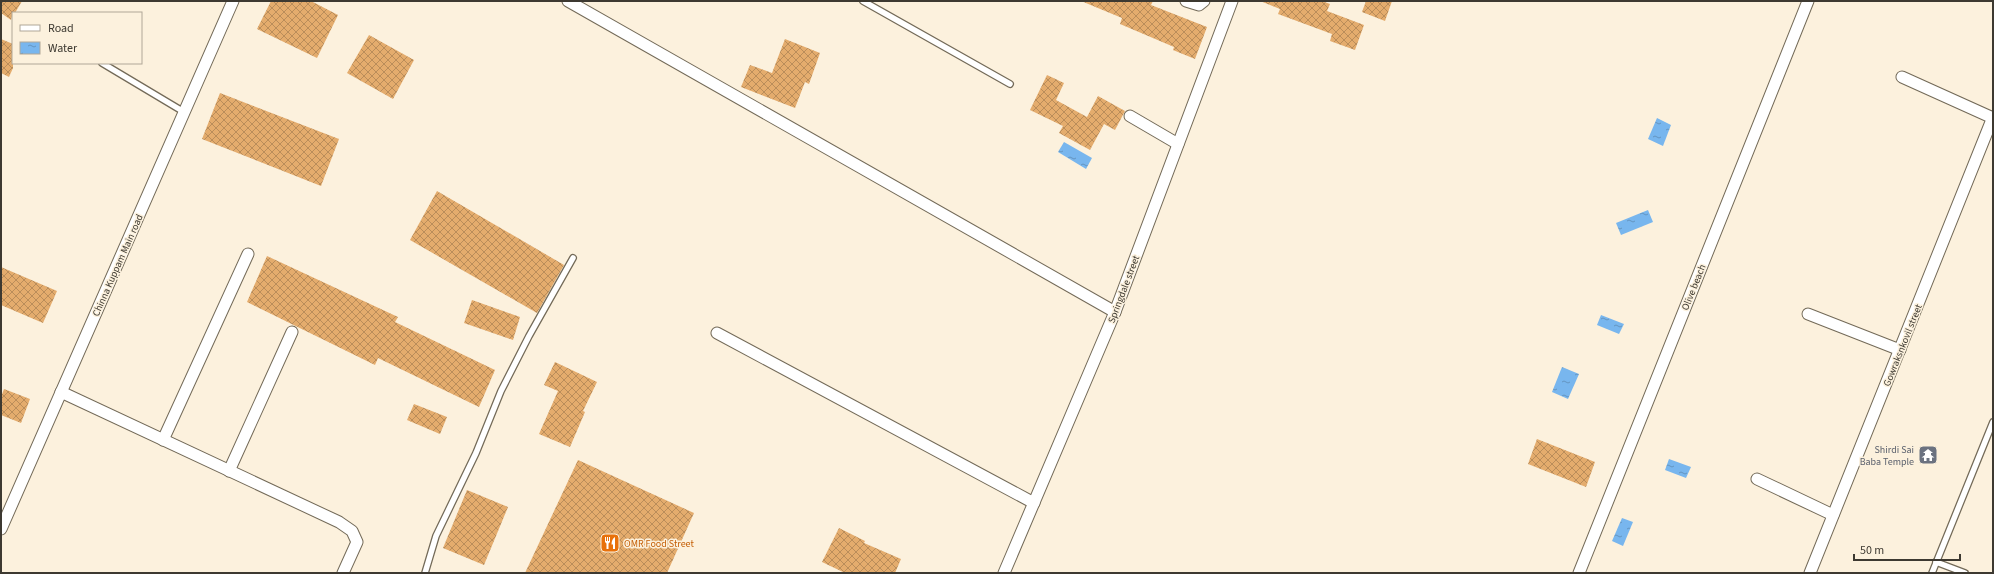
<svg xmlns="http://www.w3.org/2000/svg" width="1994" height="574" font-family="'Source Sans 3',sans-serif">
  <style>
    .water { fill: url(#water-ripples) }
    .building { fill: url(#building-cross-hatch) }
    .lines { fill: none; stroke-linecap: round; stroke-linejoin: round }
    .service-casing { stroke: #736a58; stroke-width: 8 }
    .minor-casing { stroke: #736a58; stroke-width: 13 }
    .service { stroke: #fff; stroke-width: 5.5 }
    .minor { stroke: #fff; stroke-width: 11 }
    .labels { text-anchor: middle; stroke-width: 3; stroke-linejoin: round; paint-order: stroke }
    .street-label { font-size: 10px; fill: #3d3931; stroke: #fcf1dd }
    .worship-label { font-size: 10px; fill: #5b616d; stroke: #fcf1dd; text-anchor: end }
    .food-label { font-size: 10px; fill: #c56008; stroke: #fcf1dd; text-anchor: start }
  </style>
  <defs>
    <pattern id="water-ripples" width="26" height="14" patternUnits="userSpaceOnUse"><rect width="26" height="14" fill="#78b6ee"/><path d="M2 4q2-2 4 0t4 0M15 11q2-2 4 0t4 0" fill="none" stroke="#6495c1"/></pattern>
    <pattern id="building-cross-hatch" width="8" height="8" patternUnits="userSpaceOnUse"><rect width="8" height="8" fill="#e4ac6d"/><path d="M0 0l8 8M0 8l8-8" fill="none" stroke="#ba8d5a"/></pattern>
  </defs>
  <rect width="100%" height="100%" fill="#fcf1dd"/>
  <g class="water">
    <polygon points="1657,118 1671,125 1663,146 1648,139"/>
    <polygon points="1064,142 1092,158 1086,169 1058,152"/>
    <polygon points="1648,210 1653,222 1621,235 1616,223"/>
    <polygon points="1601,315 1624,324 1619,334 1597,325"/>
    <polygon points="1562,367 1579,374 1568,399 1552,392"/>
    <polygon points="1669,459 1691,467 1686,478 1665,470"/>
    <polygon points="1622,518 1633,522 1623,546 1612,541"/>
  </g>
  <g class="building">
    <polygon points="1,1 22,1 15,13 13,13 11,20 1,13"/>
    <polygon points="271,1 311,1 338,15 317,58 257,29"/>
    <polygon points="1081,1 1153,1 1151,5 1207,27 1195,59 1173,50 1174,47 1120,24 1122,18"/>
    <polygon points="1260,1 1322,1 1330,4 1327,11 1364,25 1355,50 1330,41 1332,34 1278,14 1280,9"/>
    <polygon points="1366,1 1392,1 1385,21 1362,12"/>
    <polygon points="369,35 414,60 393,99 347,73"/>
    <polygon points="1,39 13,44 13,68 9,77 1,73"/>
    <polygon points="785,39 820,53 809,84 805,82 795,108 741,87 750,65 772,73"/>
    <polygon points="1047,75 1064,83 1056,100 1087,117 1098,96 1125,111 1115,130 1104,124 1090,150 1059,133 1063,126 1030,110"/>
    <polygon points="220,93 339,139 321,186 202,139"/>
    <polygon points="437,191 564,265 537,313 410,240"/>
    <polygon points="267,256 398,317 395,322 495,370 479,407 378,358 375,365 247,302"/>
    <polygon points="1,267 57,291 43,323 1,305"/>
    <polygon points="472,300 520,317 513,340 464,323"/>
    <polygon points="555,362 597,382 583,411 585,412 570,447 539,434 558,391 544,385"/>
    <polygon points="4,389 30,399 21,423 1,415 1,397"/>
    <polygon points="414,404 447,417 440,434 407,420"/>
    <polygon points="1537,439 1595,462 1586,487 1528,464"/>
    <polygon points="578,460 694,513 667,573 525,573"/>
    <polygon points="467,490 508,507 484,565 443,548"/>
    <polygon points="839,528 865,541 864,543 901,559 895,573 845,573 822,562"/>
  </g>
  <g class="lines">
    <g class="service-casing">
      <g id="service">
        <polyline points="863,1 1010,84"/>
        <polyline points="102,63 184,112"/>
        <polyline points="1936,562 1965,573"/>
        <polyline points="425,573 436,536 476,453 501,391 529,336 573,258"/>
        <polyline points="1932,573 1993,422"/>
      </g>
    </g>
    <g class="minor-casing">
      <g id="minor">
        <polyline points="568,1 1115,312"/>
        <polyline points="1186,1 1199,5 1204,1"/>
        <polyline points="1902,77 1993,118"/>
        <polyline points="1130,116 1178,144"/>
        <polyline points="1808,314 1900,350"/>
        <polyline points="717,333 1034,503"/>
        <polyline points="61,392 339,522 352,531 357,542 343,573"/>
        <polyline points="163,440 248,254"/>
        <polyline points="229,471 292,332"/>
        <polyline points="1757,479 1833,515"/>
        <polyline points="1,529 233,1"/>
        <polyline points="1004,573 1115,312 1232,1"/>
        <polyline points="1579,573 1808,1"/>
        <polyline points="1810,573 1993,117"/>
      </g>
    </g>
    <use href="#service" class="service"/>
    <use href="#minor" class="minor"/>
  </g>
  <defs>
    <g id="temple-square" transform="scale(1)"><rect x="-9" y="-9" width="18" height="18" rx="4" fill="#6b7280" stroke="#fcf1dd"/><path d="M0-6L5-2H3V0L6.5 2.5H4V6H1.5V3h-3V6H-4V2.5H-6.5L-3 0V-2H-5Z" fill="#fff"/></g>
    <g id="restaurant-square" transform="scale(1)"><rect x="-9" y="-9" width="18" height="18" rx="4" fill="#e8710a" stroke="#fcf1dd"/><path d="M-5-6h1v4h1v-4h1v4h1v-4h1v5L-1.5 .5V6h-2V.5L-5-1ZM5-6V6H3V1.5H1.5Q1.5-4 5-6Z" fill="#fff"/></g>
  </defs>
  <g fill-rule="evenodd">
    <use href="#temple-square" x="1928" y="455"/>
    <use href="#restaurant-square" x="610" y="543"/>
  </g>
  <g class="labels">
    <g class="street-label">
      <text transform="translate(117 265) rotate(-66)" y="4">Chinna Kuppam Main road</text>
      <text transform="translate(1693 287) rotate(-68)" y="4">Olive beach</text>
      <text transform="translate(1123 289) rotate(-69)" y="4">Springdale street</text>
      <text transform="translate(1902 345) rotate(-68)" y="4">Gowraksnkovil street</text>
    </g>
    <g class="worship-label">
      <text x="1914" y="453">Shirdi Sai<tspan x="1914" dy="12">Baba Temple</tspan></text>
    </g>
    <g class="food-label">
      <text x="624" y="547">OMR Food Street</text>
    </g>
  </g>
  <rect width="1994" height="574" fill="none" stroke="#3d3931" stroke-width="4"/>
  <rect x="12" y="12" width="130" height="52" fill="#fcf1dd" stroke="#b0a798"/>
  <rect x="20" y="25" width="20" height="6" fill="#ffffff" stroke="#b0a798"/>
  <text x="48" y="32" font-size="12" fill="#3d3931">Road</text>
  <rect x="20" y="42" width="20" height="12" fill="url(#water-ripples)" stroke="#b0a798"/>
  <text x="48" y="52" font-size="12" fill="#3d3931">Water</text>
  <path d="M1854 554v6h106v-6" fill="none" stroke="#3d3931" stroke-width="2"/>
  <text x="1860" y="554" font-size="12" fill="#3d3931" stroke="#fcf1dd" stroke-width="3" paint-order="stroke">50 m</text>
</svg>
